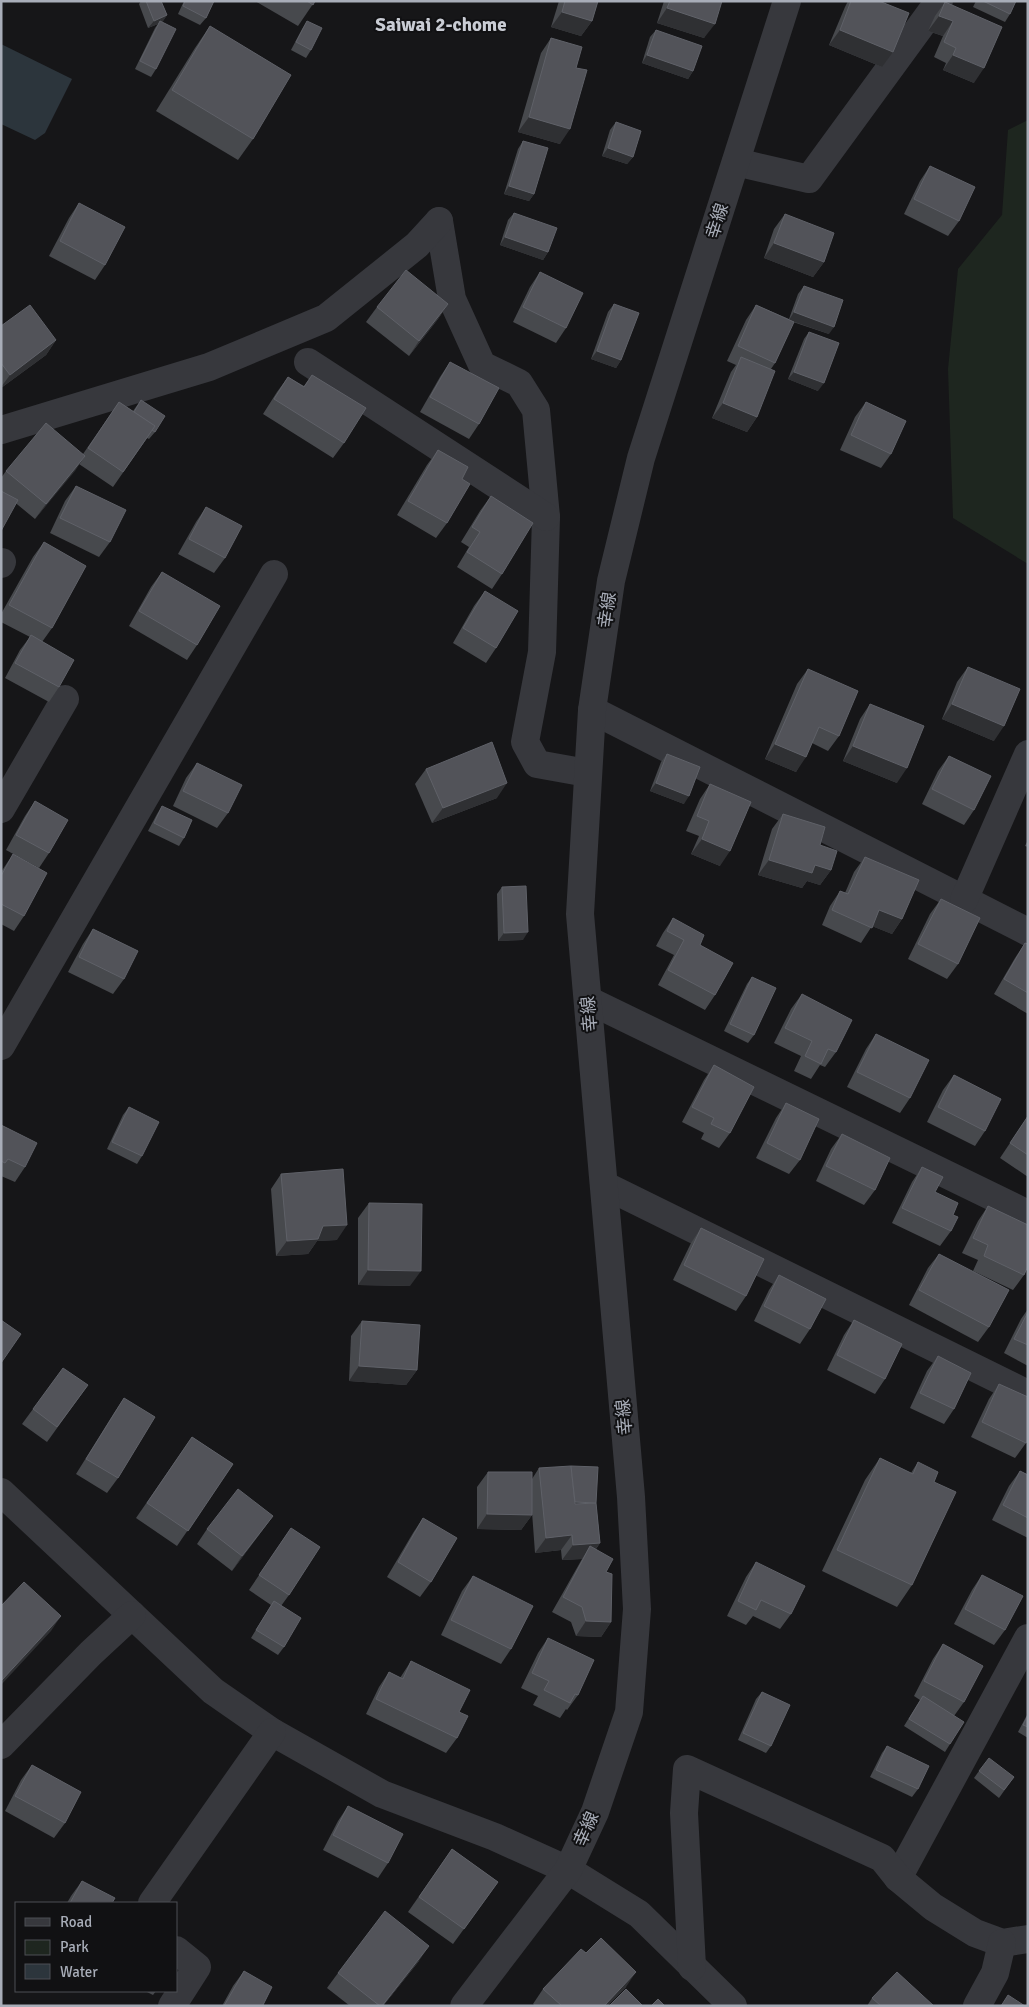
<svg xmlns="http://www.w3.org/2000/svg" width="1029" height="2007" font-family="Signika,'Noto Sans JP',sans-serif">
  <style>
    .green { fill: #1e261f }
    .water { fill: #2c353c }
    .lines { fill: none; stroke-linecap: round; stroke-linejoin: round }
    .minor { stroke: #37383d; stroke-width: 28 }
    .wall { fill: #47494d }
    .shaded-wall { fill: #2f3033 }
    .building { fill: #525359; stroke: #5f6168 }
    .labels { text-anchor: middle; stroke-width: 4; stroke-linejoin: round; paint-order: stroke }
    .street-label { font-size: 18px; fill: #a8adb8; stroke: #111113 }
    .neighbourhood-label { font-size: 19px; font-weight: bold; fill: #c9ccd4; stroke: #111113 }
  </style>
  <rect width="100%" height="100%" fill="#161618"/>
  <polygon class="green" points="1028,120 1028,564 953,518 948,369 958,269 1002,215 1008,130"/>
  <polygon class="water" points="1,44 72,79 45,133 35,140 1,124"/>
  <g class="lines">
    <g class="minor">
      <polyline points="736,162 809,179 939,1"/>
      <polyline points="439,221 452,299 482,365 519,383 536,410 546,517 542,652 525,742 537,764 587,773"/>
      <polyline points="308,362 546,517"/>
      <polyline points="1,430 209,367 326,318 417,245 439,221"/>
      <polyline points="1,564 2,562"/>
      <polyline points="592,710 1028,932"/>
      <polyline points="1,809 65,699"/>
      <polyline points="964,900 1028,754"/>
      <polyline points="588,1000 1028,1214"/>
      <polyline points="1,1046 274,574"/>
      <polyline points="604,1185 1028,1394"/>
      <polyline points="1,1492 213,1691 272,1732 382,1794 495,1837 568,1870 639,1914 733,2006"/>
      <polyline points="1,1745 91,1653 132,1615"/>
      <polyline points="898,1878 1028,1638"/>
      <polyline points="152,1903 272,1732"/>
      <polyline points="692,1967 684,1813 687,1769 882,1858 898,1878 933,1907 975,1933 1002,1943 1028,1939"/>
      <polyline points="172,2006 197,1967 176,1950"/>
      <polyline points="464,2006 568,1870 595,1812 629,1712 637,1609 631,1497 580,914 592,710 611,581 641,458 787,1"/>
      <polyline points="977,2006 995,1973 1002,1943"/>
    </g>
  </g>
  <g class="wall">
    <polygon points="141,1 161,1 167,15 162,22 156,69 151,77 135,69 155,28 158,24 148,28 139,4"/>
    <polygon points="184,1 214,1 206,18 200,25 178,14"/>
    <polygon points="255,1 315,1 298,26"/>
    <polygon points="559,1 598,1 592,21 581,36 551,27"/>
    <polygon points="664,1 722,1 704,38 657,23"/>
    <polygon points="848,1 879,1 882,67 829,45 845,7"/>
    <polygon points="976,1 1016,1 1010,14 1005,22 973,7"/>
    <polygon points="945,2 974,83 943,70 946,63 934,57 943,36 928,31 935,16"/>
    <polygon points="307,21 311,50 306,58 291,50 302,29"/>
    <polygon points="210,26 253,139 238,160 156,111 195,48"/>
    <polygon points="656,30 693,71 688,79 642,63 650,37"/>
    <polygon points="551,38 576,68 560,144 518,132 541,53"/>
    <polygon points="616,122 633,157 627,164 602,156 610,130"/>
    <polygon points="523,141 534,194 529,201 504,194 518,149"/>
    <polygon points="930,166 959,221 948,236 904,214 920,181"/>
    <polygon points="79,203 105,265 95,280 49,256 69,218"/>
    <polygon points="514,213 548,252 543,260 500,245 508,220"/>
    <polygon points="785,214 824,262 813,277 764,258 774,229"/>
    <polygon points="540,272 566,328 556,343 513,322 530,287"/>
    <polygon points="804,286 829,334 793,322 775,363 771,369 757,417 747,432 712,418 731,372 736,365 727,361 746,320 756,305 789,319 798,294"/>
    <polygon points="448,304 438,319 409,356 366,322 377,307"/>
    <polygon points="614,304 621,360 616,368 591,359 608,312"/>
    <polygon points="1,326 56,340 46,355 1,388"/>
    <polygon points="809,332 818,391 788,379 804,339"/>
    <polygon points="450,362 479,424 469,439 420,412 440,377"/>
    <polygon points="312,375 344,443 333,458 263,414 277,392 288,377 304,386"/>
    <polygon points="141,400 155,432 149,439 147,438 113,487 79,464 35,519 1,491 1,478 6,471 83,454 119,402 133,411"/>
    <polygon points="866,402 891,454 881,468 840,450 855,417"/>
    <polygon points="438,450 462,479 447,523 436,538 397,515 427,465"/>
    <polygon points="76,486 110,542 99,557 50,533 65,501"/>
    <polygon points="491,496 502,574 492,589 457,567 469,547 461,542 480,511"/>
    <polygon points="206,507 225,558 214,573 178,554 196,522"/>
    <polygon points="44,542 52,628 42,642 59,687 49,702 5,678 20,650 30,637 1,622 1,614 33,557"/>
    <polygon points="162,572 197,645 187,660 129,626 151,587"/>
    <polygon points="485,591 496,648 486,663 453,643 474,606"/>
    <polygon points="968,667 994,741 942,719 957,682"/>
    <polygon points="808,669 839,736 828,751 812,743 796,772 765,759 797,684"/>
    <polygon points="870,704 897,783 843,761 860,719"/>
    <polygon points="667,754 684,804 650,791 661,762"/>
    <polygon points="949,756 974,810 964,825 922,804 938,771"/>
    <polygon points="197,763 228,813 217,828 173,806 186,778"/>
    <polygon points="426,769 497,798 432,823 415,784"/>
    <polygon points="710,784 720,866 691,854 699,836 686,831 700,799"/>
    <polygon points="35,801 49,853 39,868 6,850 25,816"/>
    <polygon points="162,806 184,838 179,846 148,831 157,814"/>
    <polygon points="783,814 820,845 831,870 820,885 807,881 802,888 758,875 772,829"/>
    <polygon points="1028,840 1028,847 1025,846"/>
    <polygon points="13,854 24,916 14,931 1,924 1,872"/>
    <polygon points="865,857 902,919 892,934 872,926 861,943 822,925 830,906 840,891 845,893 854,872"/>
    <polygon points="502,887 523,940 498,941 497,894"/>
    <polygon points="941,899 958,964 947,979 908,959 930,914"/>
    <polygon points="673,918 700,945 715,995 705,1010 658,985 674,955 656,946 663,933"/>
    <polygon points="93,929 124,979 113,994 68,972 83,944"/>
    <polygon points="1025,943 1028,944 1028,1014 994,994 1015,958"/>
    <polygon points="752,977 754,1035 748,1043 724,1031 747,984"/>
    <polygon points="802,994 836,1052 825,1067 820,1065 811,1079 794,1071 801,1056 774,1043 791,1009"/>
    <polygon points="876,1034 910,1098 900,1113 847,1087 866,1049"/>
    <polygon points="714,1065 730,1133 719,1148 701,1139 704,1133 682,1122 704,1080"/>
    <polygon points="954,1075 985,1131 975,1146 927,1122 943,1090"/>
    <polygon points="786,1103 800,1160 789,1174 756,1158 776,1118"/>
    <polygon points="129,1107 142,1156 137,1164 107,1149 123,1115"/>
    <polygon points="1028,1116 1028,1177 1000,1158"/>
    <polygon points="1,1125 25,1167 15,1182 1,1176"/>
    <polygon points="842,1134 875,1190 864,1205 816,1181 831,1149"/>
    <polygon points="922,1167 935,1192 953,1215 951,1231 940,1246 892,1223 912,1182"/>
    <polygon points="281,1174 337,1240 317,1241 308,1254 276,1256 271,1189"/>
    <polygon points="369,1203 410,1286 358,1285 358,1218"/>
    <polygon points="988,1206 1024,1275 1013,1290 973,1271 978,1260 962,1253 978,1221"/>
    <polygon points="701,1228 746,1296 736,1311 673,1280 691,1243"/>
    <polygon points="939,1254 989,1327 978,1342 909,1305 928,1268"/>
    <polygon points="779,1275 810,1329 800,1344 754,1321 769,1290"/>
    <polygon points="1028,1309 1028,1366 1004,1353 1021,1319"/>
    <polygon points="854,1320 885,1379 875,1394 827,1370 844,1335"/>
    <polygon points="362,1321 417,1370 406,1385 349,1381 351,1336"/>
    <polygon points="938,1356 954,1409 944,1424 910,1408 927,1371"/>
    <polygon points="999,1384 1026,1443 1015,1458 971,1437 989,1399"/>
    <polygon points="88,1385 47,1442 22,1424 33,1409"/>
    <polygon points="124,1398 118,1478 107,1493 76,1474 114,1413"/>
    <polygon points="192,1437 233,1464 177,1546 136,1518"/>
    <polygon points="880,1458 911,1473 918,1462 934,1482 912,1585 897,1607 822,1571 865,1480"/>
    <polygon points="539,1468 596,1503 600,1543 596,1549 606,1572 611,1622 601,1637 576,1636 571,1622 552,1612 582,1559 562,1560 561,1550 535,1553 532,1512 532,1515 521,1530 477,1529 477,1487 488,1472 532,1479"/>
    <polygon points="1020,1471 1028,1475 1028,1538 992,1520 1009,1486"/>
    <polygon points="273,1516 232,1571 197,1544 207,1529"/>
    <polygon points="423,1518 431,1582 420,1597 387,1577 413,1533"/>
    <polygon points="291,1528 289,1595 281,1606 284,1647 278,1655 251,1638 271,1605 249,1590"/>
    <polygon points="756,1562 791,1614 780,1629 753,1616 746,1625 727,1616 746,1577"/>
    <polygon points="982,1575 1005,1630 994,1645 954,1624 972,1590"/>
    <polygon points="473,1576 511,1649 501,1664 441,1635 462,1591"/>
    <polygon points="548,1638 578,1695 567,1710 566,1709 560,1718 533,1705 538,1696 521,1688 538,1653"/>
    <polygon points="943,1644 964,1702 954,1716 950,1744 945,1752 904,1726 920,1700 914,1696 933,1659"/>
    <polygon points="411,1661 459,1712 457,1738 446,1753 366,1714 379,1687 389,1672 400,1678"/>
    <polygon points="762,1692 771,1746 766,1753 738,1740 756,1699"/>
    <polygon points="1028,1713 1028,1738 1018,1732"/>
    <polygon points="887,1746 918,1789 912,1797 870,1777 882,1753"/>
    <polygon points="32,1765 65,1823 54,1838 5,1811 21,1780"/>
    <polygon points="979,1771 1014,1777 999,1798 974,1778"/>
    <polygon points="348,1806 388,1863 378,1878 323,1850 338,1821"/>
    <polygon points="452,1849 498,1882 453,1944 408,1912"/>
    <polygon points="82,1881 112,1903 67,1903 71,1896"/>
    <polygon points="419,1961 383,2006 350,2006 327,1988 338,1973"/>
    <polygon points="244,1971 263,2005 264,2006 222,2006 233,1986"/>
    <polygon points="626,1987 607,2006 535,2006 533,2004 543,1989"/>
    <polygon points="145,1991 156,1991 153,1995"/>
    <polygon points="872,1998 934,2006 867,2006"/>
  </g>
  <g class="shaded-wall">
    <polygon points="667,8 715,24 704,38 657,23"/>
    <polygon points="562,12 592,21 581,36 551,27"/>
    <polygon points="167,15 162,23 160,21 158,24 148,28 154,21"/>
    <polygon points="939,16 953,21 943,36 928,31"/>
    <polygon points="840,30 893,52 882,67 829,45"/>
    <polygon points="647,55 693,71 688,79 642,63"/>
    <polygon points="953,55 984,68 974,83 943,70"/>
    <polygon points="529,117 570,129 560,144 518,132"/>
    <polygon points="608,148 633,157 627,164 602,156"/>
    <polygon points="509,186 534,194 529,201 504,194"/>
    <polygon points="505,237 548,252 543,260 500,245"/>
    <polygon points="774,243 824,262 813,277 764,258"/>
    <polygon points="448,304 438,319 409,356 419,341"/>
    <polygon points="794,312 834,327 829,334 789,320"/>
    <polygon points="56,340 46,355 1,388 1,387 10,375"/>
    <polygon points="597,351 621,360 616,368 591,359"/>
    <polygon points="794,372 824,383 818,391 788,379"/>
    <polygon points="723,403 757,417 747,432 712,418"/>
    <polygon points="85,456 75,471 35,519 46,504"/>
    <polygon points="952,704 1004,726 994,741 942,719"/>
    <polygon points="775,744 806,757 796,772 765,759"/>
    <polygon points="853,746 907,768 897,783 843,761"/>
    <polygon points="507,783 497,798 432,823 443,808"/>
    <polygon points="656,783 689,796 684,804 650,791"/>
    <polygon points="702,839 730,851 720,866 691,854"/>
    <polygon points="769,860 815,865 831,870 820,885 807,881 802,888 758,875"/>
    <polygon points="879,910 902,919 892,934 869,925"/>
    <polygon points="528,932 523,940 498,941 504,933"/>
    <polygon points="347,1225 337,1240 317,1241 308,1254 276,1256 287,1241 323,1226"/>
    <polygon points="368,1270 421,1271 410,1286 358,1285"/>
    <polygon points="359,1366 417,1370 406,1385 349,1381"/>
    <polygon points="570,1502 596,1503 591,1511"/>
    <polygon points="487,1514 532,1515 521,1530 477,1529"/>
    <polygon points="273,1516 262,1531 232,1571 242,1556"/>
    <polygon points="572,1535 561,1550 535,1553 546,1538"/>
    <polygon points="600,1543 589,1558 590,1546 582,1559 562,1560 573,1545"/>
    <polygon points="61,1616 51,1631 1,1685 1,1682 2,1680"/>
    <polygon points="586,1621 611,1622 601,1637 576,1636"/>
    <polygon points="429,1946 419,1961 383,2006 382,2006"/>
    <polygon points="636,1972 626,1987 607,2006 604,2006"/>
  </g>
  <g class="building">
    <polygon points="146,1 161,1 167,15 154,21"/>
    <polygon points="185,1 214,1 206,18 183,6"/>
    <polygon points="307,1 315,1 313,5"/>
    <polygon points="565,1 598,1 592,21 562,12"/>
    <polygon points="670,1 722,1 715,24 667,8"/>
    <polygon points="851,1 879,1 909,13 893,52 840,30"/>
    <polygon points="983,1 1016,1 1010,14"/>
    <polygon points="945,2 1002,27 984,68 953,55 956,48 944,42 953,21 939,16"/>
    <polygon points="160,21 176,29 156,69 140,61"/>
    <polygon points="307,21 322,28 311,50 296,42"/>
    <polygon points="210,26 291,75 253,139 172,90"/>
    <polygon points="656,30 702,46 693,71 647,55"/>
    <polygon points="551,38 582,47 576,68 587,70 570,129 529,117"/>
    <polygon points="616,122 641,131 633,157 608,148"/>
    <polygon points="523,141 548,148 534,194 509,186"/>
    <polygon points="930,166 975,187 959,221 914,199"/>
    <polygon points="79,203 125,227 105,265 60,241"/>
    <polygon points="514,213 557,228 548,252 505,237"/>
    <polygon points="785,214 834,233 824,262 774,243"/>
    <polygon points="406,270 448,304 419,341 377,307"/>
    <polygon points="540,272 583,293 566,328 523,307"/>
    <polygon points="804,286 843,300 834,327 794,312"/>
    <polygon points="614,304 639,313 621,360 597,351"/>
    <polygon points="30,305 56,340 10,375 1,363 1,326"/>
    <polygon points="756,305 794,322 775,363 738,346"/>
    <polygon points="809,332 839,343 824,383 794,372"/>
    <polygon points="741,357 775,371 757,417 723,403"/>
    <polygon points="450,362 499,388 479,424 430,397"/>
    <polygon points="312,375 366,408 344,443 274,399 288,377 304,387"/>
    <polygon points="141,400 165,416 155,432 152,430 155,426 134,412"/>
    <polygon points="119,402 155,426 123,472 88,448"/>
    <polygon points="866,402 906,421 891,454 851,435"/>
    <polygon points="46,423 85,456 46,504 6,471"/>
    <polygon points="438,450 468,467 462,479 470,484 447,523 408,501"/>
    <polygon points="76,486 126,510 110,542 60,518"/>
    <polygon points="1,491 18,500 1,531"/>
    <polygon points="491,496 533,523 502,574 467,552 480,532 472,527"/>
    <polygon points="206,507 242,526 225,558 189,539"/>
    <polygon points="44,542 86,566 52,628 9,605"/>
    <polygon points="162,572 220,606 197,645 139,611"/>
    <polygon points="485,591 518,611 496,648 463,628"/>
    <polygon points="31,635 74,660 59,687 15,663"/>
    <polygon points="968,667 1020,689 1004,726 952,704"/>
    <polygon points="808,669 858,691 839,736 819,727 806,757 775,744"/>
    <polygon points="870,704 924,726 907,768 853,746"/>
    <polygon points="492,742 507,783 443,808 426,769"/>
    <polygon points="667,754 700,767 689,796 656,783"/>
    <polygon points="949,756 991,776 974,810 932,789"/>
    <polygon points="197,763 242,785 228,813 183,791"/>
    <polygon points="710,784 751,802 730,851 702,839 709,821 697,816"/>
    <polygon points="35,801 68,820 49,853 16,835"/>
    <polygon points="162,806 192,820 184,838 154,823"/>
    <polygon points="783,814 825,827 820,845 837,851 831,870 815,865 812,873 769,860"/>
    <polygon points="13,854 47,873 24,916 1,904 1,876"/>
    <polygon points="865,857 919,880 902,919 879,910 872,928 832,910 840,891 848,894"/>
    <polygon points="526,886 528,932 504,933 502,887"/>
    <polygon points="941,899 980,918 958,964 918,944"/>
    <polygon points="673,918 704,935 700,945 733,963 715,995 668,970 684,940 667,931"/>
    <polygon points="93,929 138,951 124,979 79,957"/>
    <polygon points="1025,943 1028,944 1028,993 1004,979"/>
    <polygon points="752,977 776,988 754,1035 730,1024"/>
    <polygon points="802,994 852,1020 836,1052 828,1049 821,1064 805,1056 812,1041 785,1028"/>
    <polygon points="876,1034 929,1060 910,1098 857,1072"/>
    <polygon points="714,1065 754,1087 730,1133 711,1124 714,1118 692,1107"/>
    <polygon points="954,1075 1001,1099 985,1131 938,1107"/>
    <polygon points="786,1103 819,1119 800,1160 767,1143"/>
    <polygon points="129,1107 159,1122 142,1156 112,1142"/>
    <polygon points="1028,1116 1028,1155 1010,1143"/>
    <polygon points="1,1125 37,1143 25,1167 8,1159 5,1163 1,1161"/>
    <polygon points="842,1134 890,1158 875,1190 826,1166"/>
    <polygon points="922,1167 943,1177 935,1192 958,1203 953,1215 958,1217 951,1231 902,1208"/>
    <polygon points="343,1169 347,1225 323,1226 318,1239 287,1241 281,1174"/>
    <polygon points="369,1203 422,1204 421,1271 368,1270"/>
    <polygon points="988,1206 1028,1225 1028,1266 1024,1275 984,1256 988,1245 973,1238"/>
    <polygon points="701,1228 764,1259 746,1296 684,1265"/>
    <polygon points="939,1254 1009,1290 989,1327 919,1290"/>
    <polygon points="779,1275 826,1299 810,1329 764,1306"/>
    <polygon points="1028,1312 1028,1345 1014,1339"/>
    <polygon points="1,1320 21,1334 1,1363"/>
    <polygon points="854,1320 902,1344 885,1379 837,1355"/>
    <polygon points="362,1321 420,1325 417,1370 359,1366"/>
    <polygon points="938,1356 971,1373 954,1409 920,1393"/>
    <polygon points="63,1368 88,1385 57,1427 33,1409"/>
    <polygon points="999,1384 1028,1397 1028,1439 1026,1443 982,1422"/>
    <polygon points="124,1398 155,1417 118,1478 86,1459"/>
    <polygon points="192,1437 233,1464 188,1531 147,1503"/>
    <polygon points="880,1458 913,1474 918,1462 938,1472 934,1482 956,1492 912,1585 837,1550"/>
    <polygon points="571,1466 575,1504 596,1503 600,1543 573,1545 572,1535 546,1538 539,1468"/>
    <polygon points="571,1466 598,1467 596,1503 575,1502"/>
    <polygon points="1020,1471 1028,1475 1028,1518 1003,1505"/>
    <polygon points="488,1472 532,1472 532,1515 487,1514"/>
    <polygon points="238,1489 273,1516 242,1556 207,1529"/>
    <polygon points="423,1518 457,1538 431,1582 398,1562"/>
    <polygon points="291,1528 320,1547 289,1595 259,1575"/>
    <polygon points="590,1546 613,1559 606,1572 612,1574 611,1622 586,1621 582,1607 563,1597"/>
    <polygon points="756,1562 805,1586 791,1614 761,1600 756,1610 738,1601"/>
    <polygon points="982,1575 1023,1596 1005,1630 965,1609"/>
    <polygon points="473,1576 533,1606 511,1649 451,1620"/>
    <polygon points="24,1582 61,1616 2,1680 1,1679 1,1606"/>
    <polygon points="274,1601 301,1618 284,1647 256,1630"/>
    <polygon points="548,1638 594,1660 578,1695 575,1694 570,1703 544,1690 549,1681 532,1673"/>
    <polygon points="943,1644 983,1666 964,1702 924,1681"/>
    <polygon points="411,1661 470,1690 459,1712 468,1716 457,1738 376,1699 389,1672 403,1679"/>
    <polygon points="762,1692 790,1705 771,1746 743,1733"/>
    <polygon points="923,1696 964,1722 950,1744 909,1719"/>
    <polygon points="1028,1715 1028,1727 1023,1725"/>
    <polygon points="887,1746 929,1766 918,1789 876,1770"/>
    <polygon points="989,1758 1014,1777 1004,1790 979,1771"/>
    <polygon points="32,1765 81,1792 65,1823 15,1796"/>
    <polygon points="348,1806 403,1834 388,1863 333,1835"/>
    <polygon points="452,1849 498,1882 464,1929 419,1897"/>
    <polygon points="82,1881 115,1898 112,1903 70,1903"/>
    <polygon points="385,1911 429,1946 382,2006 380,2006 338,1973"/>
    <polygon points="601,1938 636,1972 604,2006 562,2006 543,1989 581,1949 586,1953"/>
    <polygon points="244,1971 272,1987 263,2005 264,2006 224,2006"/>
    <polygon points="897,1972 934,2006 881,2006 872,1998"/>
    <polygon points="626,1989 643,2006 609,2006"/>
    <polygon points="1008,1995 1025,2006 1001,2006"/>
    <polygon points="658,1999 665,2006 651,2006"/>
  </g>
  <g class="labels">
    <g class="street-label">
      <text transform="translate(717 221) rotate(-72)" y="6">幸線</text>
      <text transform="translate(607 610) rotate(-82)" y="6">幸線</text>
      <text transform="translate(589 1014) rotate(-95)" y="6">幸線</text>
      <text transform="translate(624 1417) rotate(-95)" y="6">幸線</text>
      <text transform="translate(586 1829) rotate(-66)" y="6">幸線</text>
    </g>
    <g class="neighbourhood-label">
      <text x="441" y="31">Saiwai 2-chome</text>
    </g>
  </g>
  <rect width="1029" height="2007" fill="none" stroke="#a8adb8" stroke-width="5"/>
  <rect x="15" y="1902" width="162" height="90" fill="#111113" stroke="#4d4f55"/>
  <rect x="25" y="1918" width="25" height="8" fill="#37383d" stroke="#4d4f55"/>
  <text x="60" y="1927" font-size="15" fill="#a8adb8">Road</text>
  <rect x="25" y="1940" width="25" height="15" fill="#1e261f" stroke="#4d4f55"/>
  <text x="60" y="1952" font-size="15" fill="#a8adb8">Park</text>
  <rect x="25" y="1964" width="25" height="15" fill="#2c353c" stroke="#4d4f55"/>
  <text x="60" y="1977" font-size="15" fill="#a8adb8">Water</text>
</svg>
